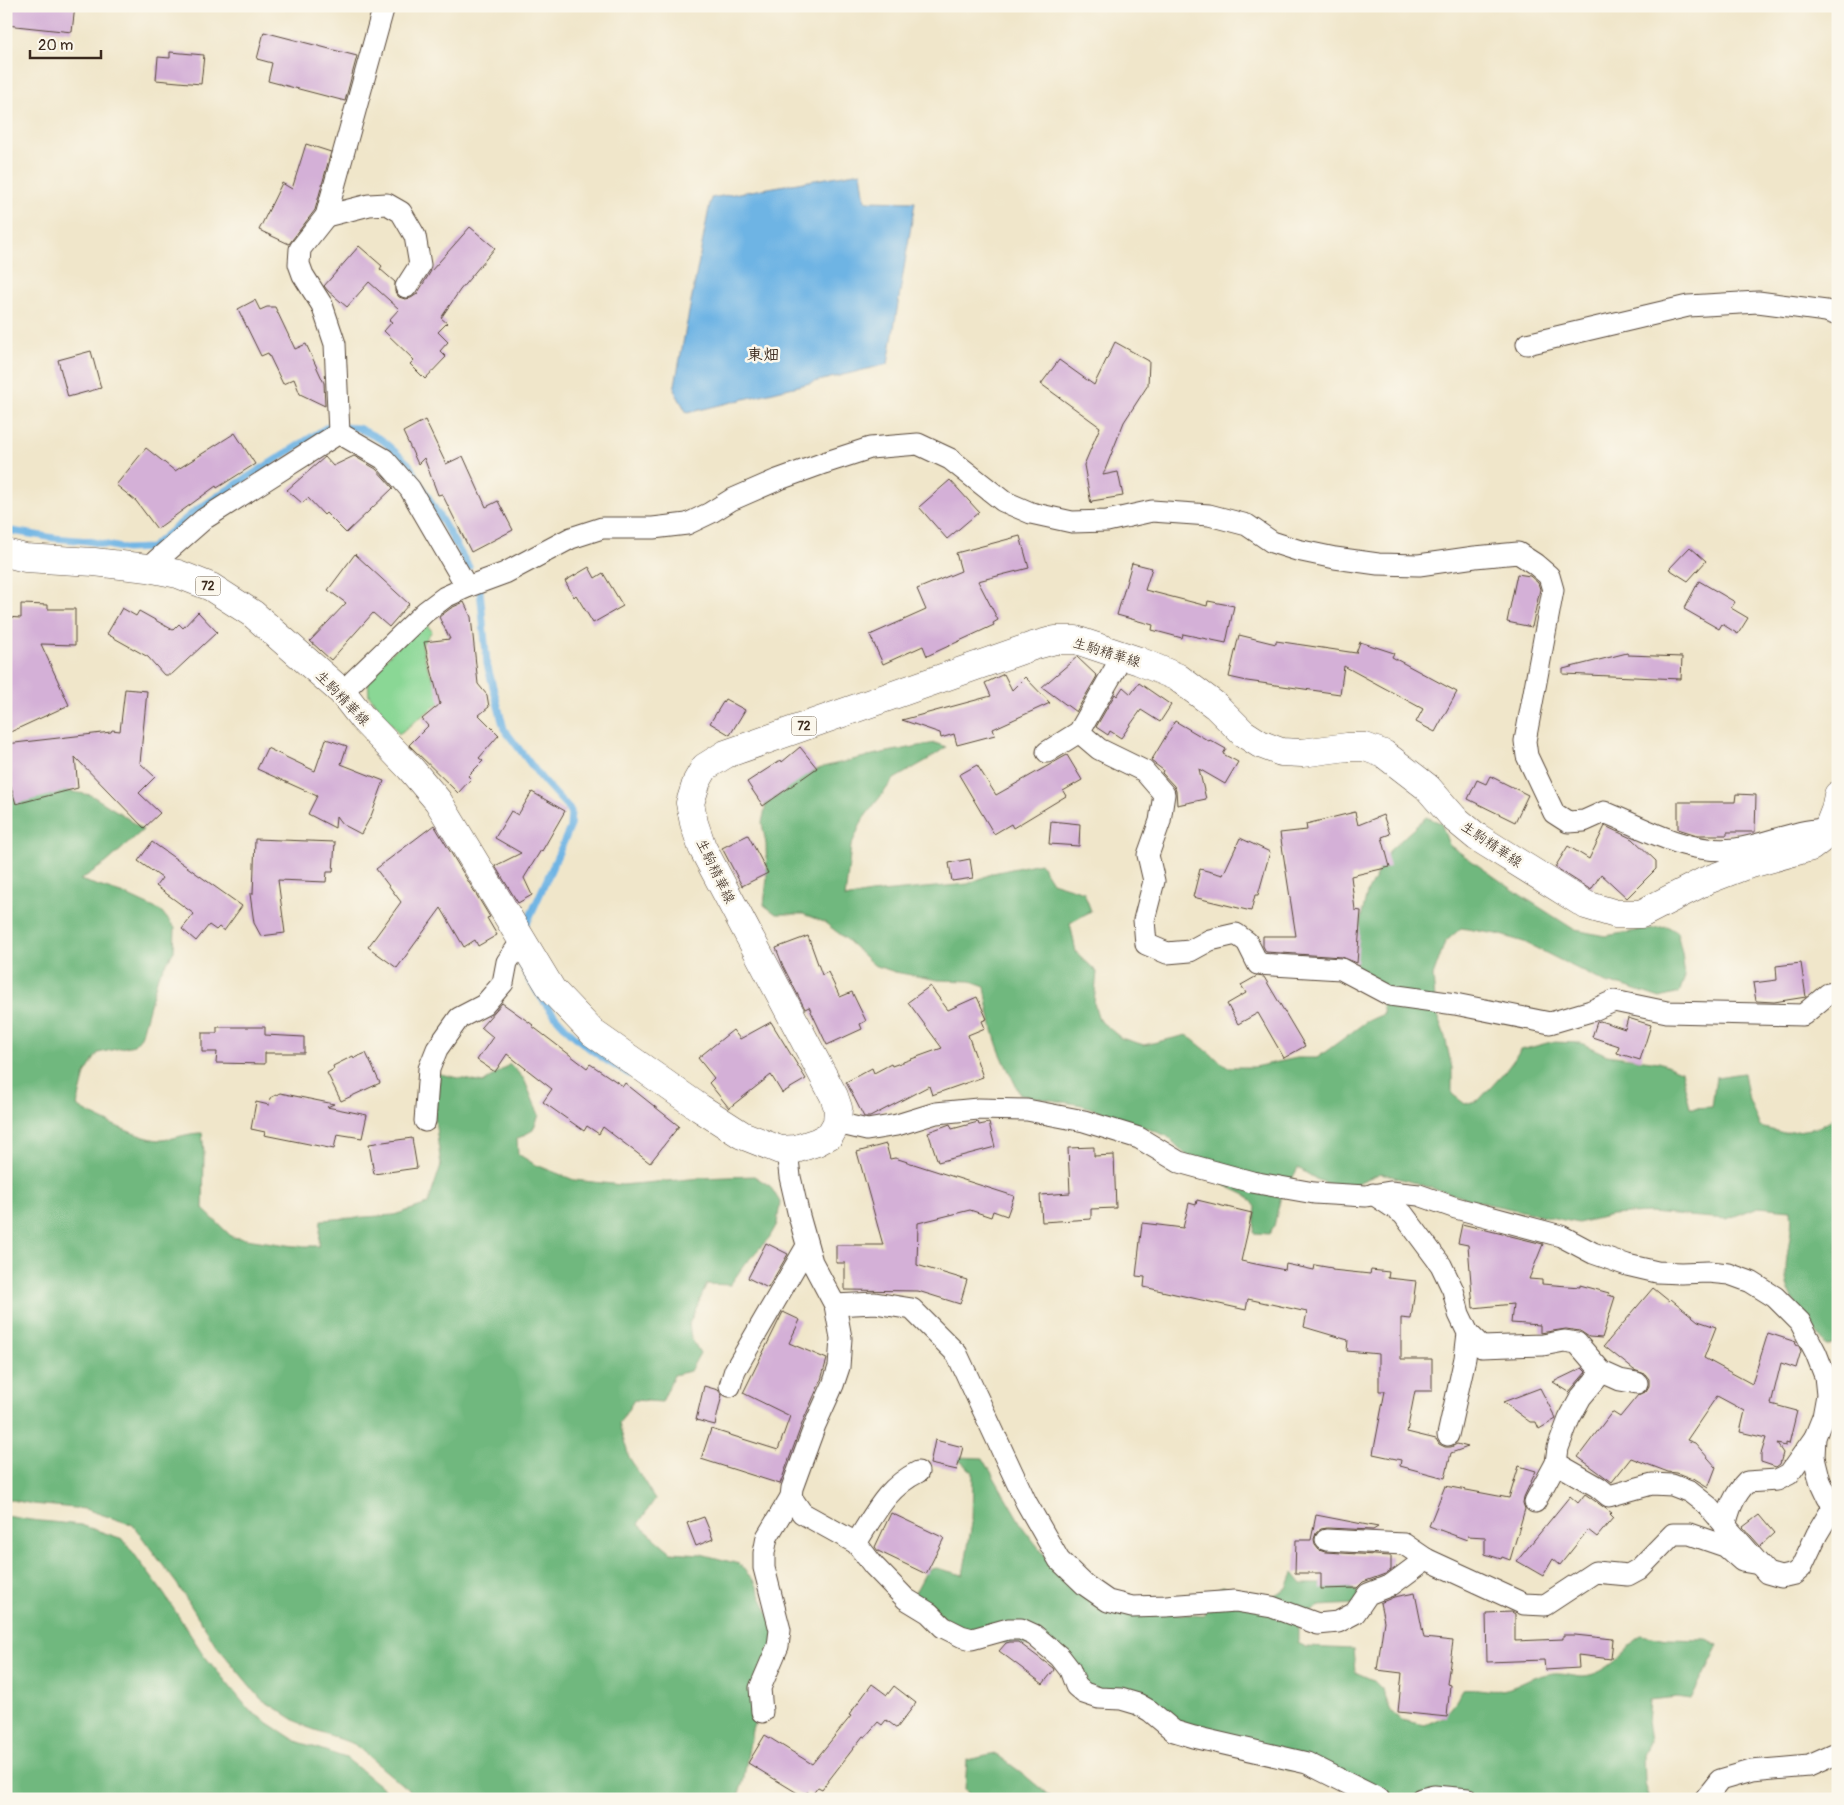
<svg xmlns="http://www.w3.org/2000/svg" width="1844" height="1805" font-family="Pangolin,'Klee One',sans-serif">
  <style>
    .green { fill: #8ad795; stroke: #62805a }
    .forest { fill: #6fb87e; stroke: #55714e }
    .water { fill: #6eb4e4; stroke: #546f81 }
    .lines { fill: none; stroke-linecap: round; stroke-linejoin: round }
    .stream { stroke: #6eb4e4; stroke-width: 7 }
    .building { fill: #d4b0d7 }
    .street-casing { stroke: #564638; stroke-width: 23 }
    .primary-casing { stroke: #564638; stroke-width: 29 }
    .street { stroke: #fff; stroke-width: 21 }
    .primary { stroke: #fff; stroke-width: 28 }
    .labels { text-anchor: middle; stroke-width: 5; stroke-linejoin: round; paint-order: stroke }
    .shield { fill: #fbf7ec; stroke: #75685c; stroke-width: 1 }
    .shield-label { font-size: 12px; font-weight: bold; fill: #3b2a1e }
    .street-label { font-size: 14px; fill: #3b2a1e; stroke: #fbf7ec }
    .quarter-label { font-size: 16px; font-weight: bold; fill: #3b2a1e; stroke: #fbf7ec }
  </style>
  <rect width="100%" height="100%" fill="#fbf7ec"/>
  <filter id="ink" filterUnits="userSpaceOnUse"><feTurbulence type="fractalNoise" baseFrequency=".02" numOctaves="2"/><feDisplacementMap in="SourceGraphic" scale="10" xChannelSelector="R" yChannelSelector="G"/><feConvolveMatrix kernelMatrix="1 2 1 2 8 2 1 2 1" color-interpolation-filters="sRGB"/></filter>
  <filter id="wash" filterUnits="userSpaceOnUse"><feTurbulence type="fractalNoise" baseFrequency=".0096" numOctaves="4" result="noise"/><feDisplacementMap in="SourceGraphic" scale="20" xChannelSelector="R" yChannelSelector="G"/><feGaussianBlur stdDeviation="1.12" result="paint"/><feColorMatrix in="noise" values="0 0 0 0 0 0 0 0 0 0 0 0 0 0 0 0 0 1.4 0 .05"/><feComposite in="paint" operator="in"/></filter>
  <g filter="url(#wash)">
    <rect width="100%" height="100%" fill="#f0e6ca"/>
    <path class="green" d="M424,622L432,631L422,644C425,666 432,679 445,698L399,734L369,695L368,676Z"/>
    <g class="forest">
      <path d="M935,743L946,747L929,759L894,779L863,819L851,846L845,898L870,893L968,884L993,873L1040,863L1052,882L1084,892L1091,911L1070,923L1076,952L1097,972L1094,1003L1099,1020L1121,1038L1144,1045L1187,1035L1227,1067H1254L1297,1058H1317L1367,1021L1384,1014L1378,988L1355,974L1358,931L1367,893L1389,851L1426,817L1441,823L1449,845L1522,896L1575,930L1605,936L1667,926L1677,932L1682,953L1685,977L1679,993L1660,998L1621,985L1608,984L1524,942L1497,934L1461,928L1445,942L1433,976L1436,1013L1445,1037L1452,1068V1094L1465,1104L1479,1100L1504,1073L1521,1050L1551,1042L1581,1043L1607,1055L1659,1062L1681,1071L1690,1108L1712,1107L1716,1077L1744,1073L1749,1100L1760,1127L1784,1133L1817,1128L1838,1115V1343L1826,1345C1812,1326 1786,1299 1786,1275C1785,1253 1794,1232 1791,1210L1758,1207L1727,1219L1649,1213L1611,1215L1578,1223L1479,1202L1381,1173L1355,1184L1333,1186L1316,1179L1298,1168L1280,1200L1274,1226L1269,1234L1254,1233L1256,1207L1248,1196L1208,1177L1167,1136L1128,1121L1082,1105L1020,1095C1014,1080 1006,1067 1000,1052C992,1033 988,1006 985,986L971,981L938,980L895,972L874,965L842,936L824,922L803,914H776L764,905L767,878L766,844L762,823L766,804L778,796L799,778L823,767L877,754Z"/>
      <path d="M6,787L50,788L91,795L123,815L143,830L106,863L80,880L124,894L161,911L175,928L174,951L158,976L141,1037L134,1045L98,1053L85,1074L77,1106C92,1116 146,1142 163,1140C176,1138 188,1133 202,1133L204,1152L203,1209L232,1237L294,1246H319L321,1220L394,1215L428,1204L441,1165L434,1112L435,1073L483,1083L510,1064L524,1079L539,1115L533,1130L517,1139L518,1154L534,1164L574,1180L622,1185L701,1178L754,1176L770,1186L780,1202L777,1224L769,1238L744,1265L730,1285L707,1284L689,1324L691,1338L700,1353L690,1371L674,1375L662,1402L634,1400L619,1424L629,1457L655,1499L638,1524L671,1552L701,1554L739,1564L755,1582L783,1647L752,1730L743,1782L737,1799H419L354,1744L304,1726L261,1699L216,1645L177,1584L133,1525L85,1509L33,1504L6,1499Z"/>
      <path d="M955,1457L983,1458L1024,1529L1064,1580L1105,1607L1204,1616L1207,1594L1223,1586L1271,1597L1287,1588L1293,1573L1302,1584H1336L1365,1594L1356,1604L1319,1606L1298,1618V1643L1306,1647L1353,1649L1355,1672L1373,1680L1383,1690L1390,1710L1402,1720L1425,1725L1443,1717L1456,1701L1463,1689C1476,1687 1490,1692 1502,1690C1520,1687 1534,1674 1553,1673C1563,1672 1573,1676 1583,1676C1607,1675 1627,1650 1641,1634L1667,1639L1706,1640L1718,1645L1691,1699L1677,1697L1649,1700L1647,1723L1650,1740L1643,1754L1644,1783L1649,1799H1378L1310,1770H1288L1087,1692L1044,1647L1005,1643L975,1634L911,1600L927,1570L936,1568L963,1575L972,1523L973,1472Z"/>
      <polygon points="6,1516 31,1520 81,1525 123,1539 164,1594 203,1654 250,1711 296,1741 346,1758 396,1799 6,1799"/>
      <polygon points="996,1754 1022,1773 1053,1799 972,1799 965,1789 967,1760"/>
    </g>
    <polygon class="water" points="861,172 865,201 915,202 888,364 687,413 674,390 711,198"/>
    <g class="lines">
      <g class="stream">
        <polyline points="6,530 54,538 88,541 126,549 151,548 195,511 221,494 329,426 358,428 382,440 409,464 469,567"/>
        <polyline points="480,590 487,664 504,729 542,779 571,811 570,828 528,921"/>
        <path d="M521,964C549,1017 577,1045 629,1074"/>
      </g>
    </g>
    <g id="blocks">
      <g class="building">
        <polygon points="6,6 75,6 72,32 6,25"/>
        <polygon points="264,32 357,56 345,101 268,81 272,63 257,59"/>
        <polygon points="170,52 204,55 201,84 156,80 158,57 170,58"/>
        <polygon points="306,144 331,152 315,210 289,244 259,230 282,183 292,189"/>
        <polygon points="470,227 495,248 460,290 441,318 447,323 438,332 448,342 440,351 446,357 425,379 410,364 414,360 384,331 392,322 389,320 399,309 369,282 347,307 328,291 324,286 359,246 382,266 380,269 395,282 395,292 399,297 405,299 411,298 417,294 431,271"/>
        <polygon points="255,300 260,310 267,307 275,307 295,349 306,344 324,383 325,406 300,394 294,379 283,384 268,353 261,356 238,309"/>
        <polygon points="1115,342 1149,361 1148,385 1124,422 1103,475 1118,472 1123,496 1092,501 1091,504 1084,465 1100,427 1041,384 1059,360 1094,385"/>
        <polygon points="91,351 101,388 68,397 58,360"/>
        <polygon points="425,420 446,464 463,456 486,507 498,501 513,530 471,552 442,494 438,495 424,458 418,464 403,432"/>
        <polygon points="235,433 255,464 217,488 216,486 157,529 136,501 116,485 146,448 175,471"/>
        <polygon points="354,456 376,469 393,488 346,533 326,513 324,515 308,498 302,503 287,490 325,457 333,466"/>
        <polygon points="950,480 979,512 947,539 919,507"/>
        <polygon points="1020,536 1029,568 978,581 998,620 993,623 994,625 927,656 923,646 883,664 870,635 926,610 917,589 961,571 956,553"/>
        <polygon points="1690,547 1706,561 1688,581 1669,569"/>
        <polygon points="355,554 409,604 389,627 373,613 331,660 310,641 346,603 328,590"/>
        <polygon points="1132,563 1152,568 1145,590 1207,606 1208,601 1234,606 1226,643 1183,634 1182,638 1152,630 1153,625 1117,615"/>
        <polygon points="589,567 595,578 603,573 623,606 593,623 576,595 574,597 565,581"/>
        <polygon points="1517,574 1530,576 1538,583 1540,589 1532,627 1507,622"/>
        <polygon points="1699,581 1735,602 1731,608 1748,618 1738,634 1722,624 1719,629 1684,609"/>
        <polygon points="464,602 471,617 478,684 487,695 489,707 479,715 499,735 479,758 483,761 468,776 471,779 458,793 409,745 428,726 422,719 440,704 424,642 450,639 439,617 451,608"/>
        <polygon points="21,604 48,605 48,609 75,609 75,645 41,644 69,705 6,734 6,617 21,618"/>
        <polygon points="122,608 136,616 139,611 173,630 179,624 183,628 198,612 217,632 171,675 164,675 148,657 107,634"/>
        <polygon points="1239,635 1276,644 1276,641 1356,653 1360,642 1394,653 1392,657 1457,692 1435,732 1416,722 1423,709 1344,666 1340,694 1247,681 1229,677"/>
        <polygon points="1627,653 1628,655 1682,657 1681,679 1563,674 1563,669"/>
        <polygon points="1077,657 1097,676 1076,712 1042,687"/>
        <polygon points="1004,674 1012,690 1025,677 1050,703 993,729 995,735 957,745 954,734 941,738 940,733 902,720 991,696 985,683"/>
        <polygon points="1139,683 1171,705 1160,722 1141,710 1121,738 1110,731 1108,735 1096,727 1115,694 1117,696 1123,687 1131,694"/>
        <polygon points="125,689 147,691 140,763 155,777 139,793 160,813 144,828 75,757 78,788 16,804 6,770 6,744 111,732 112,730 120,731"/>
        <polygon points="725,699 745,710 730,735 710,723"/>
        <polygon points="1175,721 1209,741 1210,740 1226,749 1223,754 1238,762 1225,784 1199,769 1206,799 1177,805 1176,791 1174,786 1162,773 1163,770 1151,761"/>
        <polygon points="326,739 347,746 341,764 384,781 371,816 361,834 342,824 336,816 335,828 308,814 317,796 257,769 267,748 315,771"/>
        <polygon points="800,747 817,768 763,806 747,782 781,760 782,762"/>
        <polygon points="1067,755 1082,780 1063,791 1066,796 1013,828 1011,824 994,834 959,775 977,765 996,795"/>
        <polygon points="1490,776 1528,795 1515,822 1468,799 1477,780 1486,784"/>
        <polygon points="532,792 565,811 542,851 541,850 524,878 532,895 518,903 495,866 521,853 495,838 511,811 518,815"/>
        <polygon points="1736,794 1756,795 1755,832 1727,832 1727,835 1697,835 1678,829 1678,802 1735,802"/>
        <polygon points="1355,812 1358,825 1383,815 1390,834 1382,837 1390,867 1351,876 1355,910 1361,911 1357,963 1342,957 1266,952 1263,946 1263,936 1296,936 1280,833 1307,830 1306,824"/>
        <polygon points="1051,821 1080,824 1079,846 1049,844"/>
        <polygon points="434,825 490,917 487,918 497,935 478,946 475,940 464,947 441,908 397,968 368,947 401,902 376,869"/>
        <polygon points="1605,826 1633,839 1656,861 1656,869 1627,898 1601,874 1591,890 1555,867 1568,846 1589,859"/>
        <polygon points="748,835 768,873 742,886 722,848"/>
        <polygon points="1240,838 1270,852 1258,895 1255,895 1251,911 1193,897 1200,869 1223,875"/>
        <polygon points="255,839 335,842 333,872 327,872 326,882 278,880 285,933 261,936 254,923 250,894 253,894"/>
        <polygon points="152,842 242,906 224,931 219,927 216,930 209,925 196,941 182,929 194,914 156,886 162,878 138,861"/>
        <polygon points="970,859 973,878 952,881 949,863"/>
        <polygon points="808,936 822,975 828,972 840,997 852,992 866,1021 860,1024 862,1029 827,1045 809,1007 805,1009 783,966 776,948"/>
        <polygon points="1801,963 1806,997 1774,1002 1756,1001 1753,983 1777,980 1776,966"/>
        <polygon points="1257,976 1264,977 1305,1046 1284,1058 1258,1013 1238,1024 1227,1004 1246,993 1241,985"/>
        <polygon points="930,986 948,1010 977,997 987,1019 982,1021 985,1028 968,1035 983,1077 932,1095 929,1086 870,1117 864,1117 846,1082 872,1068 874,1073 891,1064 892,1066 942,1048 908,1002"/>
        <polygon points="502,1003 533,1025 532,1026 587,1068 590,1064 623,1086 625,1083 679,1126 650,1163 603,1127 599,1134 587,1126 584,1131 543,1102 552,1089 507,1054 495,1072 477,1060 493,1037 481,1027"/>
        <polygon points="1628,1018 1651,1025 1640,1060 1617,1053 1619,1046 1592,1037 1597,1022 1600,1021 1625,1029"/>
        <polygon points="771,1022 806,1079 782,1093 771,1075 729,1108 709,1083 714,1078 698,1058 733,1030 740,1039"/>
        <polygon points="217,1027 265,1027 265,1035 304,1037 304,1053 265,1053 265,1064 216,1063 217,1052 202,1052 202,1033 217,1033"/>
        <polygon points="366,1053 380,1083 341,1101 327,1073 334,1069 333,1066 353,1056 354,1058"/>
        <polygon points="280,1093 334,1104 327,1107 367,1115 362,1138 337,1134 334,1149 264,1135 265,1132 251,1129 256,1102 269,1105 270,1098"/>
        <polygon points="978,1122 979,1125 989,1123 995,1147 938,1162 928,1132 950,1124 952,1129"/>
        <polygon points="412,1138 417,1168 374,1174 369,1144"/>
        <polygon points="886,1144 890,1159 895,1158 1014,1196 1007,1216 993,1211 991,1217 970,1210 918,1223 917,1265 967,1280 960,1304 918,1291 845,1290 845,1263 836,1263 836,1245 883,1245 857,1152"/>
        <polygon points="1094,1147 1094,1156 1114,1155 1116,1208 1091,1209 1091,1219 1042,1222 1040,1195 1070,1193 1068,1148"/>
        <polygon points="1197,1200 1252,1213 1241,1261 1285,1270 1286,1264 1314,1270 1315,1265 1332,1268 1332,1270 1370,1274 1371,1270 1389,1272 1388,1278 1416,1281 1411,1319 1401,1318 1401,1359 1432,1359 1432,1391 1415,1391 1407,1432 1436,1439 1439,1444 1445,1447 1451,1447 1457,1444 1468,1447 1451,1453 1445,1478 1400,1466 1401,1460 1373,1454 1385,1391 1379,1391 1379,1354 1347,1351 1348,1340 1304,1327 1307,1312 1248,1299 1246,1310 1144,1287 1145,1277 1136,1276 1142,1223 1183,1228 1189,1203 1196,1205"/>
        <polygon points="1462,1224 1543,1244 1529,1279 1542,1280 1542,1284 1580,1287 1580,1285 1609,1293 1608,1295 1615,1297 1602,1338 1589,1337 1580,1331 1566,1329 1540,1333 1540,1325 1511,1323 1513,1304 1473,1308 1468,1245 1458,1243"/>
        <polygon points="766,1243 788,1254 768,1288 748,1278"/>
        <polygon points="1653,1288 1669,1301 1671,1299 1698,1321 1716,1327 1704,1358 1752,1384 1768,1333 1796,1342 1795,1345 1799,1346 1801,1351 1796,1368 1781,1363 1771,1404 1797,1411 1789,1444 1786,1443 1786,1446 1777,1444 1783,1453 1780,1464 1776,1467 1761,1462 1761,1454 1766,1438 1740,1432 1745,1411 1717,1396 1687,1440 1695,1443 1716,1467 1708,1488 1695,1480 1677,1473 1668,1472 1631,1458 1612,1482 1578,1457 1612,1412 1620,1417 1638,1395 1646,1391 1649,1386 1649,1379 1645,1374 1634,1370 1604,1346"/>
        <polygon points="783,1312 800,1320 789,1343 827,1359 821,1380 803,1421 780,1484 701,1459 711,1429 778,1450 790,1416 743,1393"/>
        <polygon points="1582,1368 1586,1372 1569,1392 1553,1382"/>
        <polygon points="704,1386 718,1390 722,1395 715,1425 696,1420"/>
        <polygon points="1540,1388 1556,1419 1539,1429 1536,1422 1530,1422 1503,1402"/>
        <polygon points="935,1440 963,1447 957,1470 930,1464"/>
        <polygon points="1519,1466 1536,1471 1524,1497 1523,1503 1525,1509 1510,1560 1502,1557 1501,1559 1485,1554 1485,1537 1468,1536 1467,1540 1429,1526 1445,1486 1509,1498"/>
        <polygon points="1585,1494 1612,1513 1610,1515 1613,1518 1597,1537 1588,1530 1560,1565 1553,1559 1543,1576 1517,1561 1570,1496 1578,1503"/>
        <polygon points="891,1513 944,1538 926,1574 878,1551 875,1547"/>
        <polygon points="1316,1515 1378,1527 1373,1530 1327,1528 1321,1529 1316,1533 1314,1539 1315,1545 1319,1550 1325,1552 1391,1556 1391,1570 1385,1574 1363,1582 1357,1588 1321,1589 1321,1573 1295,1573 1296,1540 1311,1540"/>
        <polygon points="1759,1515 1774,1533 1760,1546 1743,1527"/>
        <polygon points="704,1517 713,1539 696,1546 687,1523"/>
        <polygon points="1415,1593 1424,1638 1453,1641 1447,1684 1450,1685 1447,1717 1398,1712 1402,1673 1377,1670 1384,1621 1380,1603 1394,1597"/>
        <polygon points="1512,1612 1515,1614 1515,1641 1563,1639 1563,1635 1575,1635 1613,1639 1611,1659 1578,1655 1579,1668 1545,1670 1544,1660 1487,1662 1486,1613"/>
        <polygon points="1010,1642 1018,1642 1053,1668 1054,1670 1043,1684 999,1651 1006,1643"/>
        <polygon points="872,1684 887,1695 894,1686 916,1703 897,1728 886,1720 882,1725 878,1722 865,1737 863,1736 822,1789 818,1787 812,1795 807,1792 804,1797 748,1763 765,1735 812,1764 851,1716 849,1715"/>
      </g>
    </g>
  </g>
  <g filter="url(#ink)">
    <use href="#blocks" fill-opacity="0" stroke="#564638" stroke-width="1"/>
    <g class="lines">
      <g class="street-casing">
        <g id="street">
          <polyline points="326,216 369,205 387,204 401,212 415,236 420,265 406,287"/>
          <polyline points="1527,344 1688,306 1758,302 1826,311 1838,315"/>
          <path d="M339,433L384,459L410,489L467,587L505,573L571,538L602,528H653L687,524L710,513L731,500L777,480L824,463L870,448L918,444L950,459L1003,501L1031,513L1072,522L1107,521L1152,511L1209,515L1247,525L1272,542L1297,550L1335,558L1378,564L1419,565L1475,557L1518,553L1535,564L1549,576L1553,590L1525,741L1527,756L1554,813L1568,822L1584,821L1604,812C1647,829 1687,855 1736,849C1771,844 1802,826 1838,829"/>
          <polyline points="339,433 335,344 322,305 303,275 299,264 300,249 326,216 384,6"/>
          <polyline points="148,568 204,519 339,433"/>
          <polyline points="342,692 425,612 445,597 467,587"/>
          <polyline points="1079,732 1099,749 1144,771 1164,794 1160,821 1148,855 1154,881 1144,920 1146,944 1167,953 1190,951 1210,940 1236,934 1247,942 1258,964 1341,969 1390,995 1455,1004 1550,1023 1591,1011 1614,1001 1667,1012 1803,1015 1828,994 1838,992"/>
          <polyline points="1047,752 1079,732 1123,655"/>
          <polyline points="425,1121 429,1069 437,1049 459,1018 484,1005 503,983 507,962 523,939"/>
          <polyline points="837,1123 867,1130 897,1125 936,1113 978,1109 1027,1110 1084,1121 1139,1138 1179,1162 1252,1182 1314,1193 1366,1196 1390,1192 1419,1195 1456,1208 1561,1236 1593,1253 1627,1265 1657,1272 1681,1273 1708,1272 1729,1274 1751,1282 1775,1297 1800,1322 1816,1353 1825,1376 1827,1395 1823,1417 1815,1437 1814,1457 1820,1481 1828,1498 1838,1505"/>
          <polyline points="787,1150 790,1177 799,1216 812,1262 835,1305 841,1338 839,1367 833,1385 815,1425 792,1488 791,1497 802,1513 856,1543 874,1566 906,1599 929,1613 943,1627 961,1636 972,1639 1008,1629 1021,1629 1034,1635 1060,1657 1070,1670 1076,1686 1084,1693 1099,1698 1121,1699 1138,1704 1150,1711 1174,1731 1194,1737 1307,1763 1379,1799"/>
          <polyline points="1373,1194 1403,1214 1441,1265 1453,1290 1459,1314 1468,1333 1465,1358 1448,1435"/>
          <polyline points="835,1305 875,1303 912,1309 957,1354 1026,1502 1059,1560 1085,1585 1108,1601 1132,1607 1166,1606 1235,1601 1272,1607 1318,1624 1338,1622 1355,1613 1368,1594 1391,1585 1426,1559"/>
          <polyline points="1468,1333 1482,1347 1543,1345 1564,1341 1577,1343 1602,1372 1620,1380 1637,1383"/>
          <polyline points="730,1386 735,1370 807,1246"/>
          <polyline points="1556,1463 1598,1487 1609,1496 1652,1484 1672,1485 1690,1492 1709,1507 1767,1573 1781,1577 1794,1574 1801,1568 1817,1534 1835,1504"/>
          <polyline points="1535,1502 1556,1463 1558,1448 1569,1419 1581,1397 1602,1372"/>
          <path d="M1725,1527C1729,1509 1734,1495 1747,1482L1777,1480L1789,1474L1815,1437"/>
          <polyline points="1326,1540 1404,1544 1426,1559 1524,1604 1545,1605 1595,1572 1628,1575 1639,1569 1673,1534 1690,1534 1725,1546 1742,1561 1759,1564"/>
          <path d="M856,1543C875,1514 886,1488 918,1472"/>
          <polyline points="762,1712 760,1688 778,1646 780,1630 764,1568 764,1553 767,1537 791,1497"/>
          <polyline points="1421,1799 1434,1796 1468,1799"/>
          <polyline points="1705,1799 1720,1780 1751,1771 1809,1766 1836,1754"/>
        </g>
      </g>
      <g class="primary-casing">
        <polyline id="primary" points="6,553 25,558 94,562 148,568 178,574 211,587 253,614 342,692 363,719 410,768 438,801 552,990 593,1033 700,1108 742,1135 780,1150 796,1149 817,1142 830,1135 837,1123 838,1108 834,1096 702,847 694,823 690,803 697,781 705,767 726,754 1033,646 1055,640 1076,640 1139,661 1177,677 1216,706 1243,733 1260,744 1281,752 1302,753 1347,747 1365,747 1384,754 1427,787 1454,818 1477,837 1586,905 1616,914 1641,914 1705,881 1744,866 1811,847 1820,840 1828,828 1835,810 1838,795"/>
      </g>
      <use href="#street" class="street"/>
      <use href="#primary" class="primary"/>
    </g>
  </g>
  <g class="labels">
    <g class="shield">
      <rect x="195.5" y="576.5" width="25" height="19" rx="4"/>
      <rect x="791.5" y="716.5" width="25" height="19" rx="4"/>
    </g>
    <g class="shield-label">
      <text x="208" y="590">72</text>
      <text x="804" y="730">72</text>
    </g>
    <g class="street-label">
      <text transform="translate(1107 652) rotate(17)" y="5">生駒精華線</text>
      <text transform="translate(343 698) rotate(46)" y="5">生駒精華線</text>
      <text transform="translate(1492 844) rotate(34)" y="5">生駒精華線</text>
      <text transform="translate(716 871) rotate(64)" y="5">生駒精華線</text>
    </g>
    <g class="quarter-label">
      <text x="763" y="360">東畑</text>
    </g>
  </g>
  <rect width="1844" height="1805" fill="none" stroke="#fbf7ec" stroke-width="25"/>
  <path d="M30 50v8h71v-8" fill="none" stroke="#3b2a1e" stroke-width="2.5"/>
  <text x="38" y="50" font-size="15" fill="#3b2a1e" stroke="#fbf7ec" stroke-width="4" paint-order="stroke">20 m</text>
</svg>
